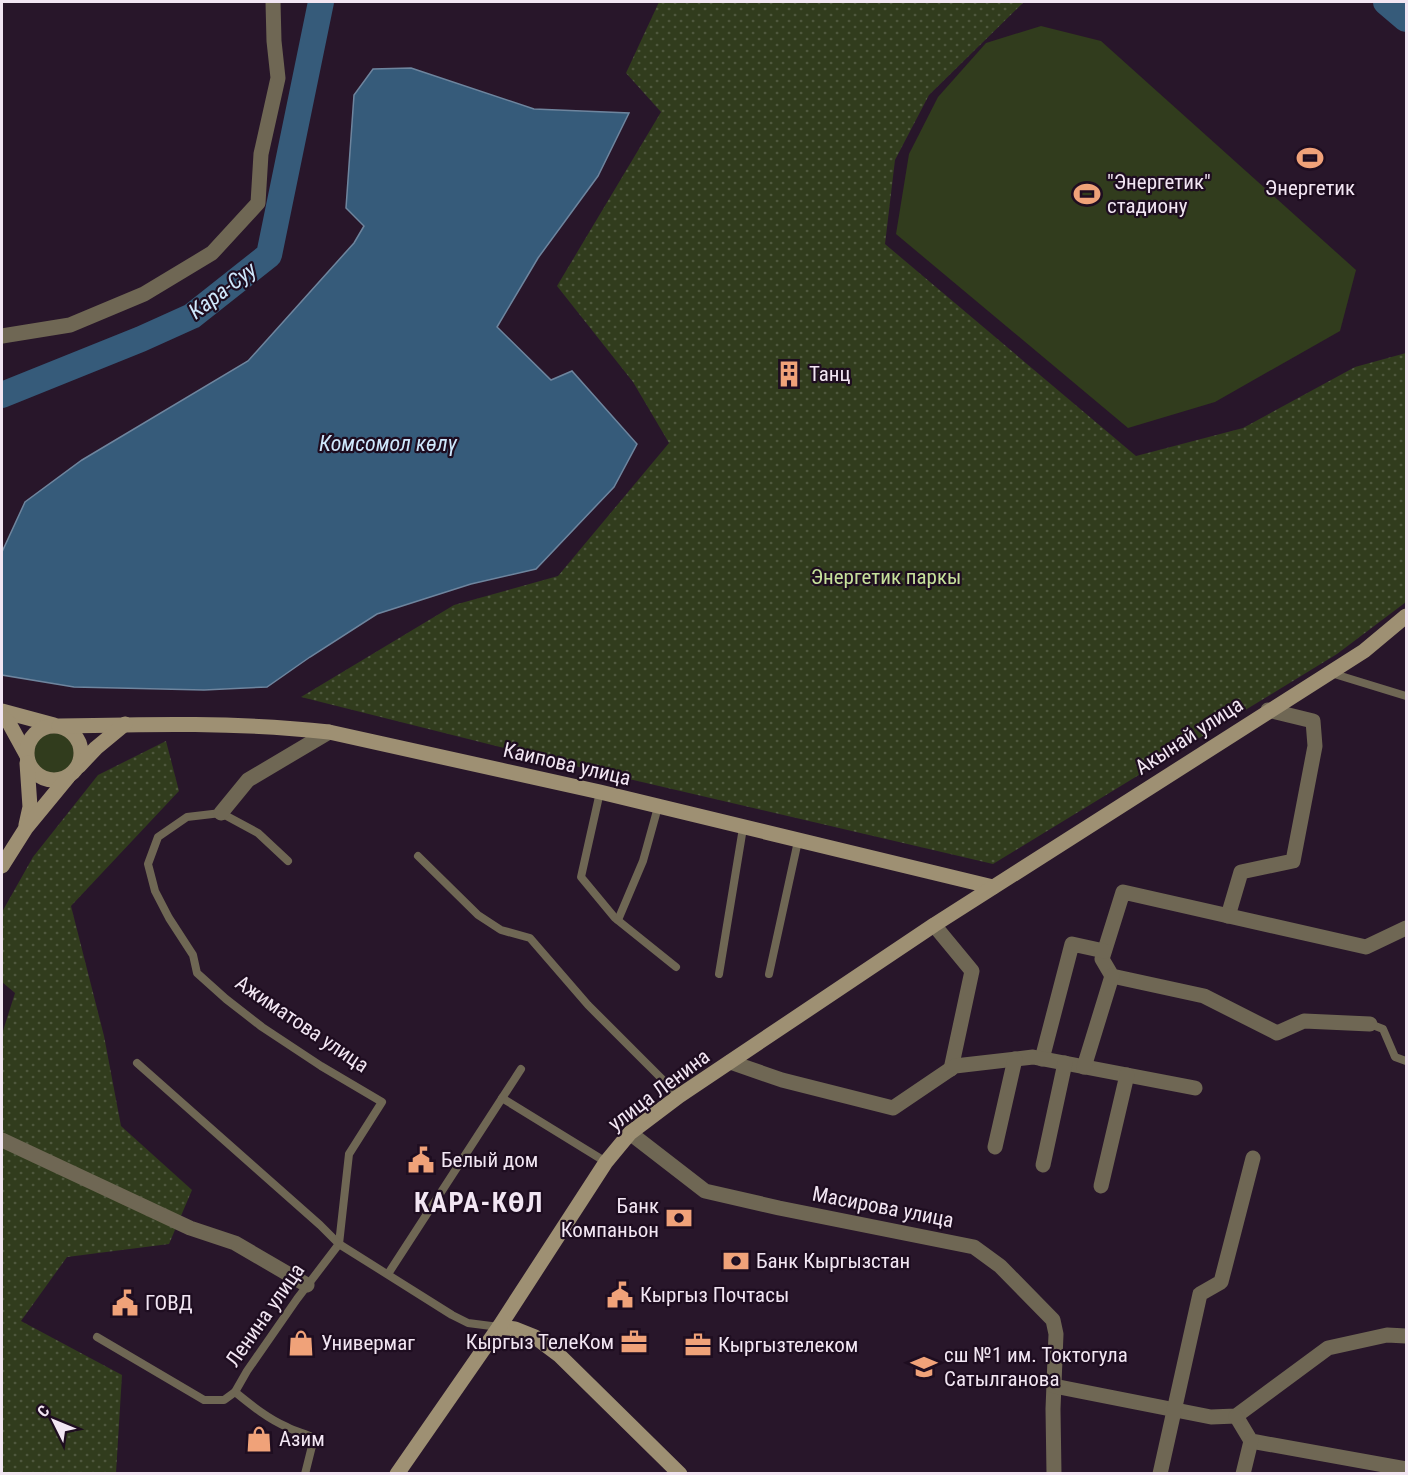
<svg xmlns="http://www.w3.org/2000/svg" width="1408" height="1475" font-family="'Roboto Condensed',sans-serif">
  <style>
    .grass { fill: #313c1d }
    .park { fill: url(#park-dots) }
    .water { fill: #365b7a; stroke: #6e859e; stroke-width: 1.5 }
    .lines { fill: none; stroke-linecap: round; stroke-linejoin: round }
    .river { stroke: #365b7a; stroke-width: 26 }
    .lane { stroke: #6f6754; stroke-width: 8 }
    .street { stroke: #6f6754; stroke-width: 15 }
    .secondary { stroke: #9e9073; stroke-width: 15 }
    .labels { text-anchor: middle; stroke-width: 4.5; stroke-linejoin: round; paint-order: stroke }
    .poi-label { font-size: 21px; fill: #f2e6f3; stroke: #1e0d20; text-anchor: start }
    .park-label { font-size: 21px; fill: #c6e19b; stroke: #1e0d20 }
    .street-label { font-size: 21px; fill: #f2e6f3; stroke: #1e0d20 }
    .water-label { font-size: 22px; font-style: italic; fill: #cfe8fc; stroke: #1e0d20 }
    .district-label { font-size: 27px; font-weight: bold; letter-spacing: 1.5px; fill: #f2e6f3; stroke: #1e0d20 }
  </style>
  <defs>
    <pattern id="park-dots" width="8" height="8" patternUnits="userSpaceOnUse" patternTransform="scale(1.5)"><rect width="8" height="8" fill="#313c1d"/><path d="M2 2h.1M6 6h.1" fill="none" stroke="#4f583e" stroke-width="1.8" stroke-linecap="round"/></pattern>
  </defs>
  <rect width="100%" height="100%" fill="#28162a"/>
  <g class="grass">
    <polygon points="1041,26 1101,41 1356,270 1340,331 1215,402 1128,428 896,234 909,154 938,97 986,43"/>
    <circle cx="54" cy="753" r="20"/>
  </g>
  <g class="park">
    <polygon points="659,2 1024,2 929,95 895,160 885,244 1136,456 1243,428 1355,367 1406,353 1406,602 1337,654 993,864 599,772 301,697 454,605 558,576 669,443 633,382 557,286 661,112 626,73"/>
    <polygon points="166,741 179,791 71,906 104,1036 121,1126 192,1190 169,1244 67,1257 21,1321 122,1375 116,1473 2,1473 2,1034 15,993 2,982 2,912 33,857 98,775"/>
  </g>
  <polygon class="water" points="411,68 534,109 629,113 598,176 538,258 497,327 551,380 572,371 637,444 614,487 536,569 471,584 377,614 310,657 267,687 204,690 74,687 2,675 2,552 25,502 82,460 248,361 354,243 364,226 346,208 354,95 373,69"/>
  <g class="lines">
    <g class="river">
      <polyline points="1386,2 1406,19"/>
      <polyline points="2,395 141,339 192,316 269,255 321,2"/>
    </g>
    <g class="lane">
      <polyline points="1331,673 1406,696"/>
      <polyline points="600,792 581,877 615,918 676,967"/>
      <polyline points="418,856 478,915 501,930 530,938 588,1005 679,1096"/>
      <path d="M288,861L258,833L221,813L187,817L158,837L148,864L155,891L169,918L193,955L197,973L226,999L262,1027L321,1066L382,1102L349,1154L339,1244L297,1299L247,1371L235,1392C251,1405 268,1419 287,1427C296,1432 305,1433 314,1438L305,1474"/>
      <polyline points="618,920 643,861 658,807"/>
      <polyline points="719,974 743,828"/>
      <polyline points="769,974 798,841"/>
      <polyline points="1370,1024 1383,1029 1395,1057 1406,1061"/>
      <polyline points="137,1063 320,1225 339,1244 452,1315 468,1323 499,1327"/>
      <polyline points="502,1098 606,1162"/>
      <polyline points="388,1274 521,1069"/>
      <polyline points="97,1337 204,1400 224,1400 235,1392"/>
    </g>
    <g class="street">
      <polyline points="2,336 70,325 144,294 212,253 258,203 261,154 278,78 274,41 273,2"/>
      <polyline points="221,813 248,780 329,732"/>
      <polyline points="1228,916 1241,872 1293,861 1315,746 1313,721 1268,710"/>
      <polyline points="934,925 972,971 951,1069"/>
      <polyline points="1370,1024 1304,1021 1277,1033 1204,996 1112,976 1102,959 1123,892 1366,947 1406,928"/>
      <polyline points="1042,1059 1072,944 1104,951"/>
      <polyline points="730,1062 782,1080 893,1108 955,1066 1033,1057 1195,1088"/>
      <polyline points="1084,1067 1112,976"/>
      <polyline points="630,1133 705,1191 779,1208 974,1247 1000,1266 1053,1320 1056,1334 1053,1409 1054,1474"/>
      <polyline points="2,1140 190,1228 235,1243 307,1285"/>
      <polyline points="995,1147 1015,1059"/>
      <polyline points="1043,1165 1065,1063"/>
      <polyline points="1101,1186 1127,1075"/>
      <polyline points="1054,1386 1211,1417 1236,1416 1328,1348 1387,1335 1406,1336"/>
      <polyline points="1236,1416 1251,1441 1406,1469"/>
      <polyline points="1160,1474 1200,1294 1221,1282 1253,1158"/>
      <polyline points="1243,1474 1251,1441"/>
    </g>
    <g class="secondary">
      <polyline points="2,711 54,725"/>
      <polyline points="2,717 9,723 26,754"/>
      <circle cx="54" cy="753" r="27"/>
      <path d="M59,726C150,724 240,722 329,732L600,792L993,887"/>
      <polyline points="79,766 96,748 125,724"/>
      <polyline points="26,825 30,807 27,763"/>
      <polyline points="2,866 26,828 68,777"/>
      <polyline points="499,1327 515,1329 535,1337 559,1355 680,1474"/>
      <polyline points="397,1474 499,1327 606,1162 630,1133 679,1096 934,925 1364,651 1406,616"/>
    </g>
  </g>
  <defs>
    <g id="stadium-bare" transform="scale(2.07)"><path d="M0-5a6.5 5 0 1 0 0 10a6.5 5 0 1 0 0-10ZM-3.5-1.8h7v3.6h-7Z" fill="#f0a279" stroke="#1e0d20" stroke-width="2.5" paint-order="stroke"/></g>
    <g id="building-bare" transform="scale(2.07)"><path d="M-4-6H4V6H1V3H-1V6H-4ZM-2.5-4.3h1.7v1.8h-1.7ZM.8-4.3h1.7v1.8H.8ZM-2.5-1h1.7V.8h-1.7ZM.8-1h1.7V.8H.8Z" fill="#f0a279" stroke="#1e0d20" stroke-width="2.5" paint-order="stroke"/></g>
    <g id="civic-bare" transform="scale(2.07)"><path d="M-.6-6.5H3V-4.5H.6V-3L4-1V1h2V6H-6V1h2V-1L-.6-3ZM-1.2 2.5V6h2.4V2.5Z" fill="#f0a279" stroke="#1e0d20" stroke-width="2.5" paint-order="stroke"/></g>
    <g id="bank-bare" transform="scale(2.07)"><path d="M-6-4H6V4H-6ZM0-2.3a2.3 2.3 0 1 0 0 4.6a2.3 2.3 0 1 0 0-4.6Z" fill="#f0a279" stroke="#1e0d20" stroke-width="2.5" paint-order="stroke"/></g>
    <g id="office-bare" transform="scale(2.07)"><path d="M-6-3h4V-5.5h4V-3h4V5H-6ZM-1-4.5V-3h2v-1.5ZM-6 0V1H6V0Z" fill="#f0a279" stroke="#1e0d20" stroke-width="2.5" paint-order="stroke"/></g>
    <g id="shop-bare" transform="scale(2.07)"><path d="M-5-2.5h2.3a2.7 3.5 0 0 1 5.4 0H5L5.5 6h-11ZM-1.5-2.5h3a1.5 2.3 0 0 0-3 0Z" fill="#f0a279" stroke="#1e0d20" stroke-width="2.5" paint-order="stroke"/></g>
    <g id="school-bare" transform="scale(2.07)"><path d="M0-5L7-2L0 1L-7-2ZM-4 1L0 2.5L4 1V4Q0 6-4 4Z" fill="#f0a279" stroke="#1e0d20" stroke-width="2.5" paint-order="stroke"/></g>
  </defs>
  <g fill-rule="evenodd">
    <use href="#stadium-bare" x="1310" y="158"/>
    <use href="#stadium-bare" x="1087" y="194"/>
    <use href="#building-bare" x="789" y="374"/>
    <use href="#civic-bare" x="421" y="1160"/>
    <use href="#bank-bare" x="679" y="1218"/>
    <use href="#bank-bare" x="736" y="1261"/>
    <use href="#civic-bare" x="620" y="1295"/>
    <use href="#civic-bare" x="125" y="1303"/>
    <use href="#office-bare" x="634" y="1342"/>
    <use href="#shop-bare" x="301" y="1343"/>
    <use href="#office-bare" x="698" y="1345"/>
    <use href="#school-bare" x="924" y="1367"/>
    <use href="#shop-bare" x="259" y="1439"/>
  </g>
  <g class="labels">
    <g class="poi-label">
      <text x="1107" y="189">"Энергетик"<tspan x="1107" dy="24">стадиону</tspan></text>
      <text x="1310" y="195" text-anchor="middle">Энергетик</text>
      <text x="809" y="381">Танц</text>
      <text x="441" y="1167">Белый дом</text>
      <text x="659" y="1213" text-anchor="end">Банк<tspan x="659" dy="24">Компаньон</tspan></text>
      <text x="756" y="1268">Банк Кыргызстан</text>
      <text x="640" y="1302">Кыргыз Почтасы</text>
      <text x="145" y="1310">ГОВД</text>
      <text x="614" y="1349" text-anchor="end">Кыргыз ТелеКом</text>
      <text x="321" y="1350">Универмаг</text>
      <text x="718" y="1352">Кыргызтелеком</text>
      <text x="944" y="1362">сш №1 им. Токтогула<tspan x="944" dy="24">Сатылганова</tspan></text>
      <text x="279" y="1446">Азим</text>
    </g>
    <g class="park-label">
      <text x="886" y="584">Энергетик паркы</text>
    </g>
    <g class="street-label">
      <text transform="translate(1189 736) rotate(-33)" y="7">Акынай улица</text>
      <text transform="translate(567 764) rotate(13)" y="7">Каипова улица</text>
      <text transform="translate(302 1024) rotate(34)" y="7">Ажиматова улица</text>
      <text transform="translate(659 1090) rotate(-37)" y="7">улица Ленина</text>
      <text transform="translate(883 1207) rotate(11)" y="7">Масирова улица</text>
      <text transform="translate(265 1315) rotate(-55)" y="7">Ленина улица</text>
    </g>
    <g class="water-label">
      <text transform="translate(222 290) rotate(-37)" y="8">Кара-Суу</text>
      <text x="388" y="451">Комсомол көлү</text>
    </g>
    <g class="district-label">
      <text x="479" y="1212">КАРА-КӨЛ</text>
    </g>
  </g>
  <rect width="1408" height="1475" fill="none" stroke="#f2e6f3" stroke-width="6"/>
  <g transform="translate(54 1421) rotate(313)" stroke="#1e0d20" stroke-width="4.5" paint-order="stroke">
  <path d="M0-4.5L10 22L0 15L-10 22Z" fill="#f2e6f3"/>
  <text y="-9" font-size="16" font-weight="bold" text-anchor="middle" fill="#f2e6f3">С</text>
  </g>
</svg>
